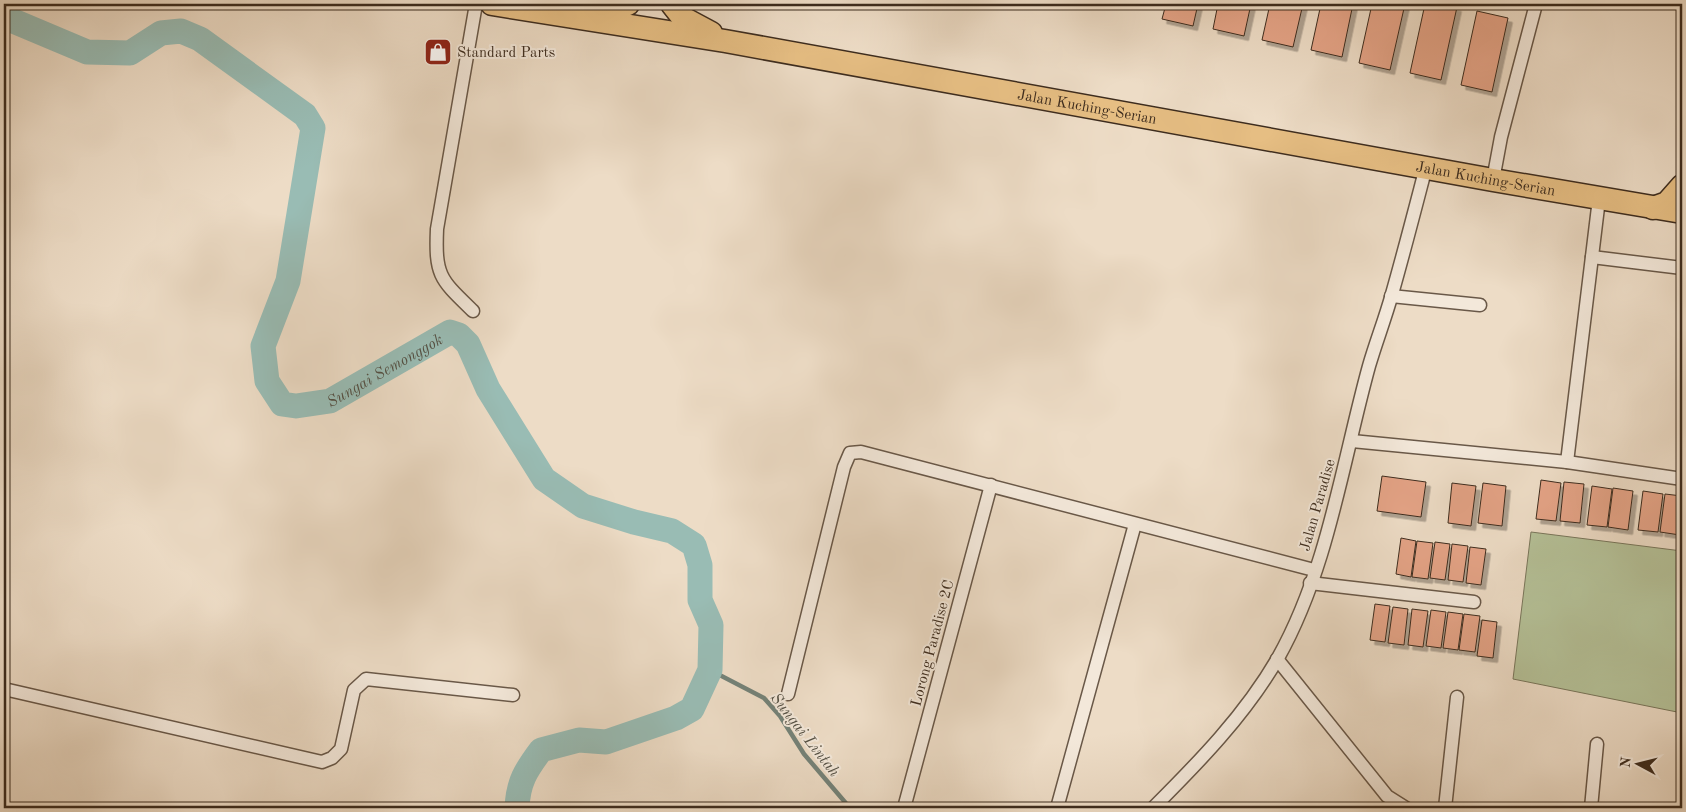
<svg xmlns="http://www.w3.org/2000/svg" width="1686" height="812" font-family="'Old Standard TT',serif">
  <style>
    .green { fill: #b5c198; stroke: #79765b }
    .lines { fill: none; stroke-linecap: round; stroke-linejoin: round }
    .stream { stroke: #748278; stroke-width: 4.5 }
    .river { stroke: #99bcb4; stroke-width: 25 }
    .building { fill: #e4a386; stroke: #3d2c1e; filter: url(#shadow) }
    .street-casing { stroke: #695848; stroke-width: 15 }
    .highway-casing { stroke: #3d2c1e; stroke-width: 25 }
    .street { stroke: #f3e8da; stroke-width: 12 }
    .highway { stroke: #e6be83; stroke-width: 22 }
    .labels { text-anchor: middle; stroke-width: 4; stroke-linejoin: round; paint-order: stroke }
    .poi-label { font-size: 15px; fill: #3d2c1e; stroke: #f3e8da; text-anchor: start }
    .street-label { font-size: 15px; fill: #3d2c1e; stroke: #f3e8da }
    .water-label { font-size: 16px; font-style: italic; fill: #545044; stroke: #f3e8da }
  </style>
  <defs>
    <filter id="shadow"><feDropShadow dx="4.5" dy="4.5" stdDeviation="0" flood-color="#0004"/></filter>
  </defs>
  <rect width="100%" height="100%" fill="#eddcc6"/>
  <filter id="stains"><feTurbulence type="fractalNoise" baseFrequency=".004" numOctaves="4"/><feColorMatrix values="0 0 0 0 .2 0 0 0 0 .09 0 0 0 0 .02 0 0 0 .5 -.17"/></filter>
  <radialGradient id="worn" r=".72"><stop offset=".6" stop-color="#630" stop-opacity="0"/><stop offset="1" stop-color="#630" stop-opacity=".3"/></radialGradient>
  <polygon class="green" points="1531,532 1682,551 1682,713 1513,679"/>
  <g class="lines">
    <polyline class="stream" points="710,670 764,698 780,716 804,754 850,808"/>
    <path class="river" id="s1" d="M4,17L87,52L130,53L161,33L181,31L200,39L305,115L313,128L288,281L263,346L267,381L282,404L296,406L330,401L450,332L459,335L468,344L488,389L544,479L583,506L634,522L672,531L694,545L700,565V600L711,625L710,670L692,709L676,718L606,742L579,740L541,750C526,770 518,782 517,808"/>
  </g>
  <g class="building">
    <polygon points="1166,4 1198,4 1193,26 1162,19"/>
    <polygon points="1218,4 1251,4 1244,36 1213,29"/>
    <polygon points="1270,4 1303,4 1293,47 1262,40"/>
    <polygon points="1321,4 1353,4 1342,57 1311,50"/>
    <polygon points="1372,4 1405,4 1390,70 1359,63"/>
    <polygon points="1425,4 1457,7 1441,80 1410,73"/>
    <polygon points="1477,11 1508,18 1492,92 1461,85"/>
    <polygon points="1382,476 1426,482 1421,517 1377,511"/>
    <polygon points="1541,480 1561,483 1556,521 1536,519"/>
    <polygon points="1564,482 1584,484 1580,523 1560,521"/>
    <polygon points="1452,483 1476,486 1471,526 1448,523"/>
    <polygon points="1483,483 1506,486 1502,526 1478,523"/>
    <polygon points="1592,486 1612,489 1607,527 1587,525"/>
    <polygon points="1613,488 1633,491 1628,530 1608,527"/>
    <polygon points="1643,491 1663,494 1658,532 1638,530"/>
    <polygon points="1665,494 1682,496 1680,535 1660,532"/>
    <polygon points="1401,538 1416,541 1411,577 1396,574"/>
    <polygon points="1417,541 1433,543 1428,579 1412,577"/>
    <polygon points="1435,542 1450,544 1445,580 1430,578"/>
    <polygon points="1452,544 1468,546 1463,582 1448,580"/>
    <polygon points="1470,547 1486,549 1481,585 1466,583"/>
    <polygon points="1375,604 1390,606 1385,642 1370,640"/>
    <polygon points="1393,607 1408,609 1404,645 1388,643"/>
    <polygon points="1412,609 1428,611 1423,647 1408,645"/>
    <polygon points="1431,610 1446,612 1441,648 1426,646"/>
    <polygon points="1448,612 1463,614 1458,650 1443,648"/>
    <polygon points="1464,614 1480,616 1475,652 1459,650"/>
    <polygon points="1482,620 1497,622 1493,658 1477,656"/>
  </g>
  <g class="lines">
    <g class="street-casing">
      <g id="street">
        <polyline points="1493,180 1501,137 1536,4"/>
        <polyline points="1592,257 1682,268"/>
        <polyline points="1391,296 1480,305"/>
        <path d="M473,311C440,279 435,276 437,229L476,4"/>
        <polyline points="1352,441 1567,462 1682,479"/>
        <polyline points="1567,462 1599,199"/>
        <polyline points="1310,583 1474,602"/>
        <polyline points="1277,659 1387,796 1406,808"/>
        <polyline points="4,689 322,762 332,758 341,749 354,690 366,679 513,695"/>
        <polyline points="788,694 844,467 850,453 861,452 1314,570"/>
        <polyline points="904,808 991,485"/>
        <polyline points="1057,808 1135,524"/>
        <path d="M1153,808C1199,762 1245,715 1278,658C1328,569 1342,464 1369,366C1376,342 1385,319 1392,294C1404,252 1415,209 1426,167"/>
        <polyline points="1445,808 1457,697"/>
        <polyline points="1591,808 1597,744"/>
      </g>
    </g>
    <g class="highway-casing">
      <g id="highway">
        <path id="s2" d="M492,4L725,41L1493,180L1682,212"/>
        <polyline points="672,4 683,18 711,33"/>
        <polyline points="592,18 628,4"/>
        <polyline points="1653,208 1667,203 1682,186"/>
      </g>
    </g>
    <use href="#street" class="street"/>
    <use href="#highway" class="highway"/>
  </g>
  <defs>
    <g id="shop-square" transform="scale(1.4375)"><rect x="-9" y="-9" width="18" height="18" rx="4" fill="#8f2418" stroke="#f3e8da"/><path d="M-5-2.5h2.3a2.7 3.5 0 0 1 5.4 0H5L5.5 6h-11ZM-1.5-2.5h3a1.5 2.3 0 0 0-3 0Z" fill="#fff"/></g>
  </defs>
  <g fill-rule="evenodd">
    <use href="#shop-square" x="438" y="52"/>
  </g>
  <g class="labels">
    <g class="poi-label">
      <text x="457" y="57">Standard Parts</text>
    </g>
    <g class="street-label">
      <text dy="5" stroke="none"><textPath href="#s2" startOffset="604">Jalan Kuching-Serian</textPath></text>
      <text dy="5" stroke="none"><textPath href="#s2" startOffset="1009">Jalan Kuching-Serian</textPath></text>
      <text transform="translate(1317 505) rotate(-74)" y="5">Jalan Paradise</text>
      <text transform="translate(932 643) rotate(-75)" y="5">Lorong Paradise 2C</text>
    </g>
    <g class="water-label">
      <text dy="6" stroke="none"><textPath href="#s1" startOffset="754">Sungai Semonggok</textPath></text>
      <text transform="translate(806 734) rotate(52)" y="6">Sungai Lintah</text>
    </g>
  </g>
  <rect width="1686" height="812" fill="none" stroke="#eddcc6" stroke-width="20"/>
  <rect x="5" y="5" width="1676" height="802" fill="none" stroke="#3d2c1e" stroke-width="2.5"/>
  <rect x="10" y="10" width="1666" height="792" fill="none" stroke="#3d2c1e"/>
  <g transform="translate(1638 764) rotate(277)" stroke="#f3e8da" stroke-width="4" paint-order="stroke">
  <path d="M0-4L9 19L0 12L-9 19Z" fill="#3d2c1e"/>
  <text y="-8" font-size="14" font-weight="bold" text-anchor="middle" fill="#3d2c1e">N</text>
  </g>
  <rect width="100%" height="100%" filter="url(#stains)"/>
  <rect width="100%" height="100%" fill="url(#worn)"/>
</svg>
